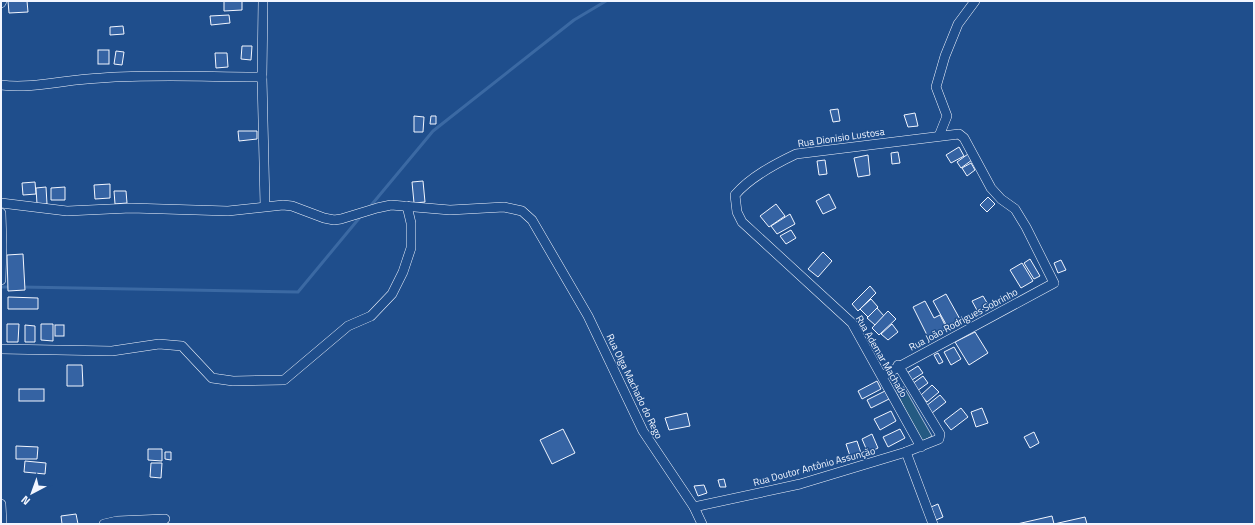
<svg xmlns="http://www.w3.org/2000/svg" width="1255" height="525" font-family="'Titillium Web',sans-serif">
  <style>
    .green { fill: #245a82; stroke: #a8bbd7 }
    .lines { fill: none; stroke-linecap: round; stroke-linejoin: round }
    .stream { stroke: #3b69a3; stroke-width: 3 }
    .building { fill: #3563a3; stroke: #f2f6ff }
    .minor-casing { stroke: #f2f6ff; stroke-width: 10 }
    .minor { stroke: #1f4e8c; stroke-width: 9 }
    .labels { text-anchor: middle; stroke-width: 3; stroke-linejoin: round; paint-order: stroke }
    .street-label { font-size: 10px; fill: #f2f6ff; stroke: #1f4e8c }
  </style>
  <rect width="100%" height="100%" fill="#1f4e8c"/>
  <polygon class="green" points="904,387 932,436 921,442 895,389"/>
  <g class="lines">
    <g class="stream">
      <polyline points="368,209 433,131 574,20 606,1"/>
      <polyline points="1,287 11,287"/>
      <polyline points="21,287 298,292 361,216"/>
    </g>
  </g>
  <g class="building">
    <polygon points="8,1 27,1 28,12 9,13"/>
    <polygon points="224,1 242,1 242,10 224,11"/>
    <polygon points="229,15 230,23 211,25 210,16"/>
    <polygon points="123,26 124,34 110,35 110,27"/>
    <polygon points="242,46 252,46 251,60 241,59"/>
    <rect x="98" y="50" width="11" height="14"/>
    <polygon points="116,51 124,52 122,65 114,64"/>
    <polygon points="215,53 227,53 228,67 216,68"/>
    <polygon points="838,109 840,121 833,122 830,110"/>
    <polygon points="915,113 918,126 908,127 904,115"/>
    <polygon points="414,116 424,117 423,132 414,132"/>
    <polygon points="431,116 436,116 436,124 430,124"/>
    <polygon points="238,131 257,131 257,139 239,141"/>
    <polygon points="959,147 964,156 951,163 946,155"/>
    <polygon points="898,152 900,163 892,164 891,153"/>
    <polygon points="968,154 972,160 961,168 957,162"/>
    <polygon points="868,155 870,175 858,177 854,158"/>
    <polygon points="825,160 827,174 819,175 817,161"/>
    <polygon points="971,163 975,170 967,176 962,168"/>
    <polygon points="423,181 425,202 414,203 412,182"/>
    <polygon points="35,182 36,194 23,195 22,183"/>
    <polygon points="110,184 110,198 95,199 94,185"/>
    <polygon points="46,187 47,204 37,204 36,188"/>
    <polygon points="65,187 65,200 51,200 51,188"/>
    <polygon points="114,191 126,191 127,203 115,204"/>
    <polygon points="829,194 836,208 823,214 816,201"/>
    <polygon points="988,197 995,204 987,212 980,205"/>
    <polygon points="776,204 785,216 769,227 760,216"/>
    <polygon points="790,214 795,224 777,234 771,226"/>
    <polygon points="791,230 796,238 786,244 780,236"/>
    <polygon points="823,252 832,261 818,277 808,269"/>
    <polygon points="23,254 25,290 8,291 7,255"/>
    <polygon points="1030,259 1040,276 1034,279 1024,263"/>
    <polygon points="1061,260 1066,270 1058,273 1054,263"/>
    <polygon points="1022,263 1033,281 1021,288 1010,270"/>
    <polygon points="870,286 876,293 858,311 852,304"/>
    <polygon points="946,294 961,321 948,328 933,301"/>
    <polygon points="983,296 989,306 978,312 972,301"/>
    <polygon points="8,297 38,298 38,309 8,309"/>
    <polygon points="871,299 878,307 868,317 860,309"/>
    <polygon points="925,301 934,318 940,315 947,329 941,332 942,335 930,341 913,307"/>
    <polygon points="877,308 884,316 875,325 867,318"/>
    <polygon points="888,311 896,319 879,335 872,328"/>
    <polygon points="7,324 19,324 18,342 7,342"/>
    <polygon points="41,324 53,324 53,341 41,340"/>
    <polygon points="892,324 898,332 888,340 881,334"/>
    <polygon points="25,325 35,326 35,342 25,342"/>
    <rect x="55" y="325" width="9" height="11"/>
    <polygon points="975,332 988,353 969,365 955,342"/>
    <polygon points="954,347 961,359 951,365 944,352"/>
    <polygon points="938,353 943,362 939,364 934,355"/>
    <polygon points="67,365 82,365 83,386 67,386"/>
    <polygon points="918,366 923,373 912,380 907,373"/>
    <polygon points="923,376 928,383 917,391 912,384"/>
    <polygon points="877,381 881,389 862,399 858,391"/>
    <polygon points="932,385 939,392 927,402 921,395"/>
    <rect x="19" y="389" width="25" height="12"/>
    <polygon points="885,391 889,399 871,408 867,400"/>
    <polygon points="940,395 946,402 932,413 926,406"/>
    <polygon points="961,408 968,417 951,430 944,421"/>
    <polygon points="982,408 988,423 976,427 971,412"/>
    <polygon points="891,411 896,421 880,430 874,419"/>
    <polygon points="687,413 690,426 669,430 665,418"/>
    <polygon points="563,429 575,453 552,464 540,440"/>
    <polygon points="900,429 905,438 888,447 883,437"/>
    <polygon points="1034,432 1039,443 1030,448 1024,437"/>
    <polygon points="872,434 878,448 868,453 862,439"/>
    <polygon points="857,441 862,456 851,459 846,444"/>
    <polygon points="16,446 38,447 37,459 16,459"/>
    <polygon points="148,449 162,449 162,461 148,460"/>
    <polygon points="165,452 171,452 171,460 165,459"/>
    <polygon points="25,461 46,463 45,474 24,472"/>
    <polygon points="151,463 162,463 161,478 150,477"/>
    <polygon points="724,479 726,487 720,487 718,480"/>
    <polygon points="704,485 707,493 698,496 694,486"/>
    <polygon points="938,504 943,517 936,520 931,507"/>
    <polygon points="76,514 78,524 62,524 61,516"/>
    <polygon points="1052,516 1054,524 1085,517 1087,524 1017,524"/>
  </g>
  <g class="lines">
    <g class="minor-casing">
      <g id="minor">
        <polyline points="263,1 262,77 265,206"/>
        <polyline points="1,3 2,1"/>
        <path d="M1,85C34,89 67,79 101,78C154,74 208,77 262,77"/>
        <polyline points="939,136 947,116 936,87 945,56 958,24 975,1"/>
        <polyline points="1,203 67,211 131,208 228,211 283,205 292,206 324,218 334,220 341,219 377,208 391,205 450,210 504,207 522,211 532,220 588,316 643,431 694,507 702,524"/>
        <polyline points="1,213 2,246 1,280"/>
        <polyline points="1,349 112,351 159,344 182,346 212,378 233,381 284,380 348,326 371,316 392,294 403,272 411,248 411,223 407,206"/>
        <path d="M882,376L1054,283L1026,227L1015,209L1001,199L991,188L964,138L959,134L796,154C775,164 750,177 735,195L737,212L742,222L852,323L921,447"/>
        <polyline points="906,452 933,524"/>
        <polyline points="1,504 2,524"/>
        <polyline points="694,507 800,484 906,452 939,439 940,434 898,365"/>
        <polyline points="104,524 117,521 165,519"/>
      </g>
    </g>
    <use href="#minor" class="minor"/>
  </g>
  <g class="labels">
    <g class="street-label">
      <text transform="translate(841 137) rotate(-8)" y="4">Rua Dionisio Lustosa</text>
      <text transform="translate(963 319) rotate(-28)" y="4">Rua João Rodrigues Sobrinho</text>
      <text transform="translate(882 356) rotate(60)" y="4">Rua Ademar Machado</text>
      <text transform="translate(635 386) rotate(64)" y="4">Rua Olga Machado do Rego</text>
      <text transform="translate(814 466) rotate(-15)" y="4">Rua Doutor Antônio Assunção</text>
    </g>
  </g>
  <rect width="1255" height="525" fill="none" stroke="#f2f6ff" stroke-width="4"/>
  <g transform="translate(32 493) rotate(221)" stroke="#1f4e8c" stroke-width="3" paint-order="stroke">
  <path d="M0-3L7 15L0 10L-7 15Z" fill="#f2f6ff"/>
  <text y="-6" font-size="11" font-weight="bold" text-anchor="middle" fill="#f2f6ff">N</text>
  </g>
</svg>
